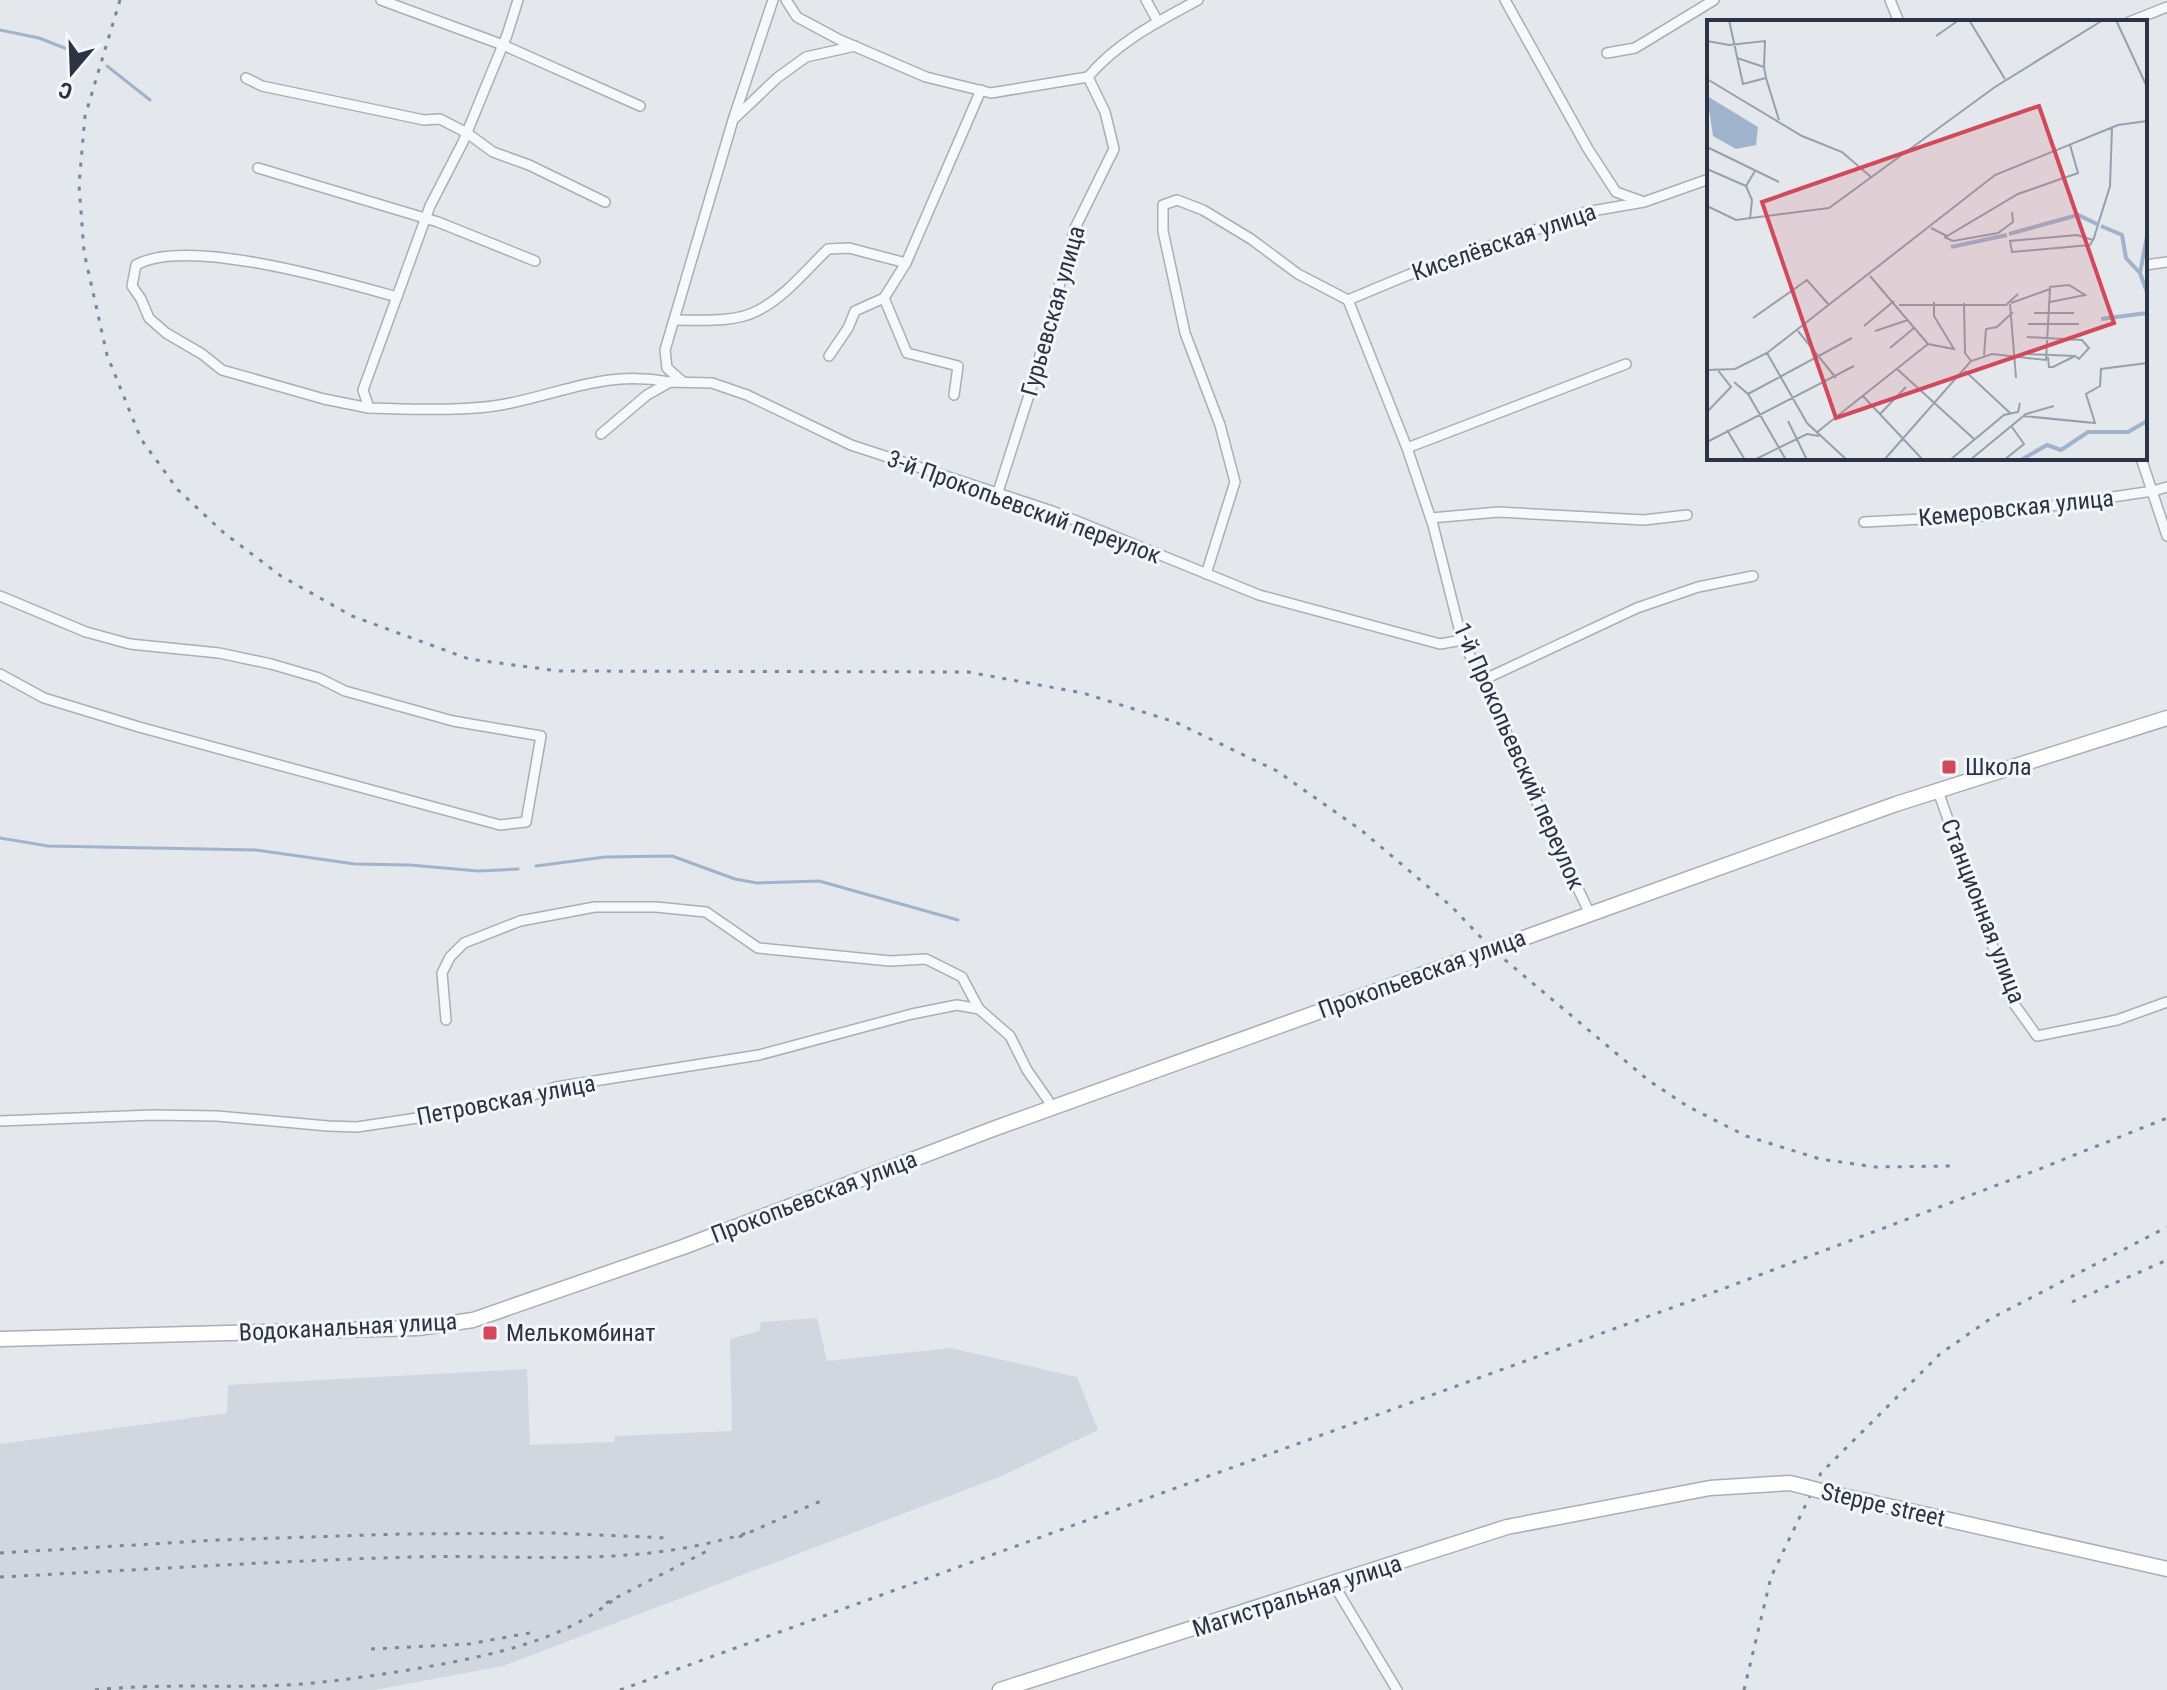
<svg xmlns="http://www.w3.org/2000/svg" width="2167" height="1690" font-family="'Roboto Condensed',sans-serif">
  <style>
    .built { fill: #d2d6de }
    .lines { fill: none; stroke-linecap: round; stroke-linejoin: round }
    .stream { stroke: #9fb4cc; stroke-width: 3 }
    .minor-casing { stroke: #a9aeb7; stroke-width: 12 }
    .secondary-casing { stroke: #a9aeb7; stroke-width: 17 }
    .minor { stroke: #f7f8fa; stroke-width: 9 }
    .secondary { stroke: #fff; stroke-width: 14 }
    .rail { stroke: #7d8696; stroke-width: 3; stroke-dasharray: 4 8; stroke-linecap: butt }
    .secondary-bridge-casing { stroke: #a9aeb7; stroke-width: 17; stroke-linecap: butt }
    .secondary-bridge { stroke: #fff; stroke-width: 14 }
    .poi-dot { fill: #d1495b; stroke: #f4f6f9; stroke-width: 3 }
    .labels { text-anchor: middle; stroke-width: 6; stroke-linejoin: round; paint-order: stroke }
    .street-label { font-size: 24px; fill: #2b3445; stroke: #f4f6f9 }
    .poi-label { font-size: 24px; fill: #2b3445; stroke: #f4f6f9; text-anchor: start }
    .inset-river { fill: none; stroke: #9fb4cc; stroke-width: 4 }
    .inset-road { fill: none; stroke: #9a9fa9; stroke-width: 2 }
    .view { fill: #d1495b; fill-opacity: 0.15; stroke: #d1495b; stroke-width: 4 }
    .inset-edge { fill: none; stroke: #2b3445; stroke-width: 4 }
  </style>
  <rect width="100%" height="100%" fill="#e4e7ec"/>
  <polygon class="built" points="817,1318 827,1361 951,1348 1077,1377 1098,1430 1002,1476 503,1666 374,1690 0,1690 0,1444 227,1413 228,1385 527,1369 530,1445 614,1442 615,1436 732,1431 730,1339 759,1331 761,1322"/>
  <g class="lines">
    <g class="stream">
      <polyline points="0,30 39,38 80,54"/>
      <polyline points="107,66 150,100"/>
      <polyline points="0,838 48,846 256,850 355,864 410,865 478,871 518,869"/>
      <polyline points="536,866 605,857 672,856 735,879 757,883 819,881 958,920"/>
    </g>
    <g class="minor-casing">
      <g id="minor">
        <polyline points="381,0 503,45 640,106"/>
        <path d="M518,0L507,35L463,142L430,206L363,390L369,408C411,409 465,412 506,404C567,392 605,370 670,382"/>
        <polyline points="786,0 797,17 840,40 926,77 991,93 1088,77"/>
        <polyline points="1146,0 1158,22"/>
        <polyline points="1505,0 1588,149 1616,192 1641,201"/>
        <polyline points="1890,0 1899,22"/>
        <polyline points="2129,22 2167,7"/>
        <polyline points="1607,53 1635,48 1714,0"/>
        <path d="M1088,77C1117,42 1159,21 1198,0"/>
        <polyline points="246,78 262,86 424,120 440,119 467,133 493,152 529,165 605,202"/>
        <polyline points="735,118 777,78 806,57 855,46"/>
        <polyline points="258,168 438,222 535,261"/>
        <polyline points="2145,265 2167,262"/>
        <polyline points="884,298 907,353 958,366 954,395"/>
        <polyline points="1348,300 1408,275 1586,212 1644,202 1709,179"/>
        <path d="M675,320C700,320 734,323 757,311C785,297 806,270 828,249L849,248L906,263L981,90"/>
        <polyline points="829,356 848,328 855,311 884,298 906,263"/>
        <polyline points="683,382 667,368 665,350 733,120 773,0"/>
        <path d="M369,408L324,399L222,370L202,354L166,333L149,318L141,299L132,286L136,265C186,236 340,281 397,297"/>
        <polyline points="601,434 647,395 670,382 712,383 747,395 851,445 1052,511 1259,595 1440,644 1462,640"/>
        <polyline points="1407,448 1626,364"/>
        <polyline points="2141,458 2167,536"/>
        <polyline points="997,495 1030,392 1075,228 1114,149 1105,112 1088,77"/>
        <polyline points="1431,518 1498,512 1644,520 1687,515"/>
        <polyline points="1864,522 1983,516 2153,491 2167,487"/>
        <polyline points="1206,574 1235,482 1220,425 1185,333 1163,231 1163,205 1177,200 1203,210 1251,239 1298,274 1348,300 1407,448 1433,525 1462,640 1489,693 1533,794 1590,914"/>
        <polyline points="0,596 86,632 130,644 219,653 271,664 319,678 345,691 453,721 541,736 526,822 500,825 139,727 44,698 0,674"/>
        <polyline points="1483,680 1637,608 1698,587 1753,576"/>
        <polyline points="1938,791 2012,1001 2037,1036 2117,1020 2167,1002"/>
        <polyline points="446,1020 442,973 450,957 464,943 520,921 595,907 656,907 706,912 758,948 890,961 926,959 962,977 979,1009"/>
        <polyline points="0,1121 152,1115 217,1116 328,1126 357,1127 504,1105 556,1087 759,1055 912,1014 957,1005 979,1009 1010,1036 1027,1070 1048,1100"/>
        <polyline points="1334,1585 1397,1690"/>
      </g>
    </g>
    <g class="secondary-casing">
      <g id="secondary">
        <polyline points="0,1339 418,1328 473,1320 683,1247 993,1129 1896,804 2167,718"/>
        <polyline points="1821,1491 2167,1569"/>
        <polyline points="1000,1690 1507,1527 1710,1488 1790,1483 1806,1487"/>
      </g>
    </g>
    <use href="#minor" class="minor"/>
    <use href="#secondary" class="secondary"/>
    <g class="rail">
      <polyline points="120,0 85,116 79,185 84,252 107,355 141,439 178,490 224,533 281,576 352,616 469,659 559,671 968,672 1083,693 1175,722 1277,771 1361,830 1452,907 1492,949 1648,1080 1687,1106 1746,1136 1820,1159 1875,1167 1954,1166"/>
      <polyline points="2072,1302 2167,1260"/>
      <polyline points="739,1537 823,1500"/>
      <polyline points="0,1553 218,1540 400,1534 553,1533 668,1538"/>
      <path d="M0,1577C137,1570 275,1561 412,1557C531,1554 633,1569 750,1532"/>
      <polyline points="606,1603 709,1550"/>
      <polyline points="371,1649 469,1644 535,1632"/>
      <path d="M95,1690C168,1682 241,1690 314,1683C360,1678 407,1671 453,1662C513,1650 567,1636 616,1598"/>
      <polyline points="620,1690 1696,1299 2037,1170 2167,1118"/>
      <polyline points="1744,1690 1771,1577 1821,1473 1940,1354 1990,1319 2167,1227"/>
    </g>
    <g class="secondary-bridge-casing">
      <polyline id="secondary-bridge" points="1806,1487 1821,1491"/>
    </g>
    <use href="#secondary-bridge" class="secondary-bridge"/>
  </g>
  <g class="poi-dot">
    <rect x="1941" y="759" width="16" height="16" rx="4"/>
    <rect x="482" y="1325" width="16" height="16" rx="4"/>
  </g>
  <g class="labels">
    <g class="street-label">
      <text transform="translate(1504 242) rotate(-19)" y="8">Киселёвская улица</text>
      <text transform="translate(1053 311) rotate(-74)" y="8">Гурьевская улица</text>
      <text transform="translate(1024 507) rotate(20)" y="8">3-й Прокопьевский переулок</text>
      <text transform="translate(2016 508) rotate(-6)" y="8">Кемеровская улица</text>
      <text transform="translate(1519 756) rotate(66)" y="8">1-й Прокопьевский переулок</text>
      <text transform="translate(1983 911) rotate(69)" y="8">Станционная улица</text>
      <text transform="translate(1422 974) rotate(-20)" y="8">Прокопьевская улица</text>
      <text transform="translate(506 1100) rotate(-11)" y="8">Петровская улица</text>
      <text transform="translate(814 1197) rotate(-21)" y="8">Прокопьевская улица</text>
      <text transform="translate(348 1327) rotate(-3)" y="8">Водоканальная улица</text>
      <text transform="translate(1883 1505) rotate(13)" y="8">Steppe street</text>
      <text transform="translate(1297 1596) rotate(-18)" y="8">Магистральная улица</text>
    </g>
    <g class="poi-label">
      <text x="1965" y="775">Школа</text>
      <text x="506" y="1341">Мелькомбинат</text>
    </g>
  </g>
  <g transform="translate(1707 20)">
    <rect width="440" height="440" fill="#e4e7ec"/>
    <path d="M0,76L51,107L49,125L29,129L6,116Z" fill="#9fb4cc"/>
    <path class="inset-river" d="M394,206L415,215L419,238L433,253M302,214L371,195L390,204M440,216L433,253L440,272M244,227L300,215M394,299L440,293M314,440L340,425L354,430L381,412H421L440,401"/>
    <path class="inset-road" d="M22,0L36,64L59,58L72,100M262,0L298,59M409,0L440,67M229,16L252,0M0,21L22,25L58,21L57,47M30,38L57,47L59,58M0,59L95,116L135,132L164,157M0,127L72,162M0,149L39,166M0,186L29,200L122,188L288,67L396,0M43,199L45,180L39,166L48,151M224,208L240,216L311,174L371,153L363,125M237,217L246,221L291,213L306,202L305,192M386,220L370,215L303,221L305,232L383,225L387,218L389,211L403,166L405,108M163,256L221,324L247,329L227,296V282M342,267L362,265L378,275L343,282M257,283L258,333L264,341M303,284L309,358M192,285H299L311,274M327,293H367M46,298L100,260L122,285M321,304H372M157,306L187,281M91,311L129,358M168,311L201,300M320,317L375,320L382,328L372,339L368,336L346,347H342L341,337M183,328L207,308M60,333L100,403L140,440M320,334L368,336M277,335L279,309L290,307L306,292M190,349L267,419M0,350L28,349L60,333L288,155L411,105L440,101M258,351L303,393M27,362L41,374L79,440M41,374L145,318M155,375L216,440M0,392L24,367L10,349M173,394L199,367M316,396L388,403L379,374L393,366L394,349L440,343M81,401L100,440M20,410L38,440M109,413L221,324M0,422L147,346M47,440L100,414L112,416M177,440L264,341L285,334L339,340L343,269L304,283M243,440L297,395L311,392L313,383M263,440L319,394L347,386M297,440L317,424L305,407"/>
    <path class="view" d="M332,86L407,303L129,398L55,182Z"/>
    <rect width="440" height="440" class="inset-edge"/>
  </g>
  <g transform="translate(72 72) rotate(199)" stroke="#f4f6f9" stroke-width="6" paint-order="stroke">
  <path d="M0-6L14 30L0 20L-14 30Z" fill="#2b3445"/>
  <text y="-12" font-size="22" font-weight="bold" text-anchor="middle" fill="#2b3445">С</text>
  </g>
</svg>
